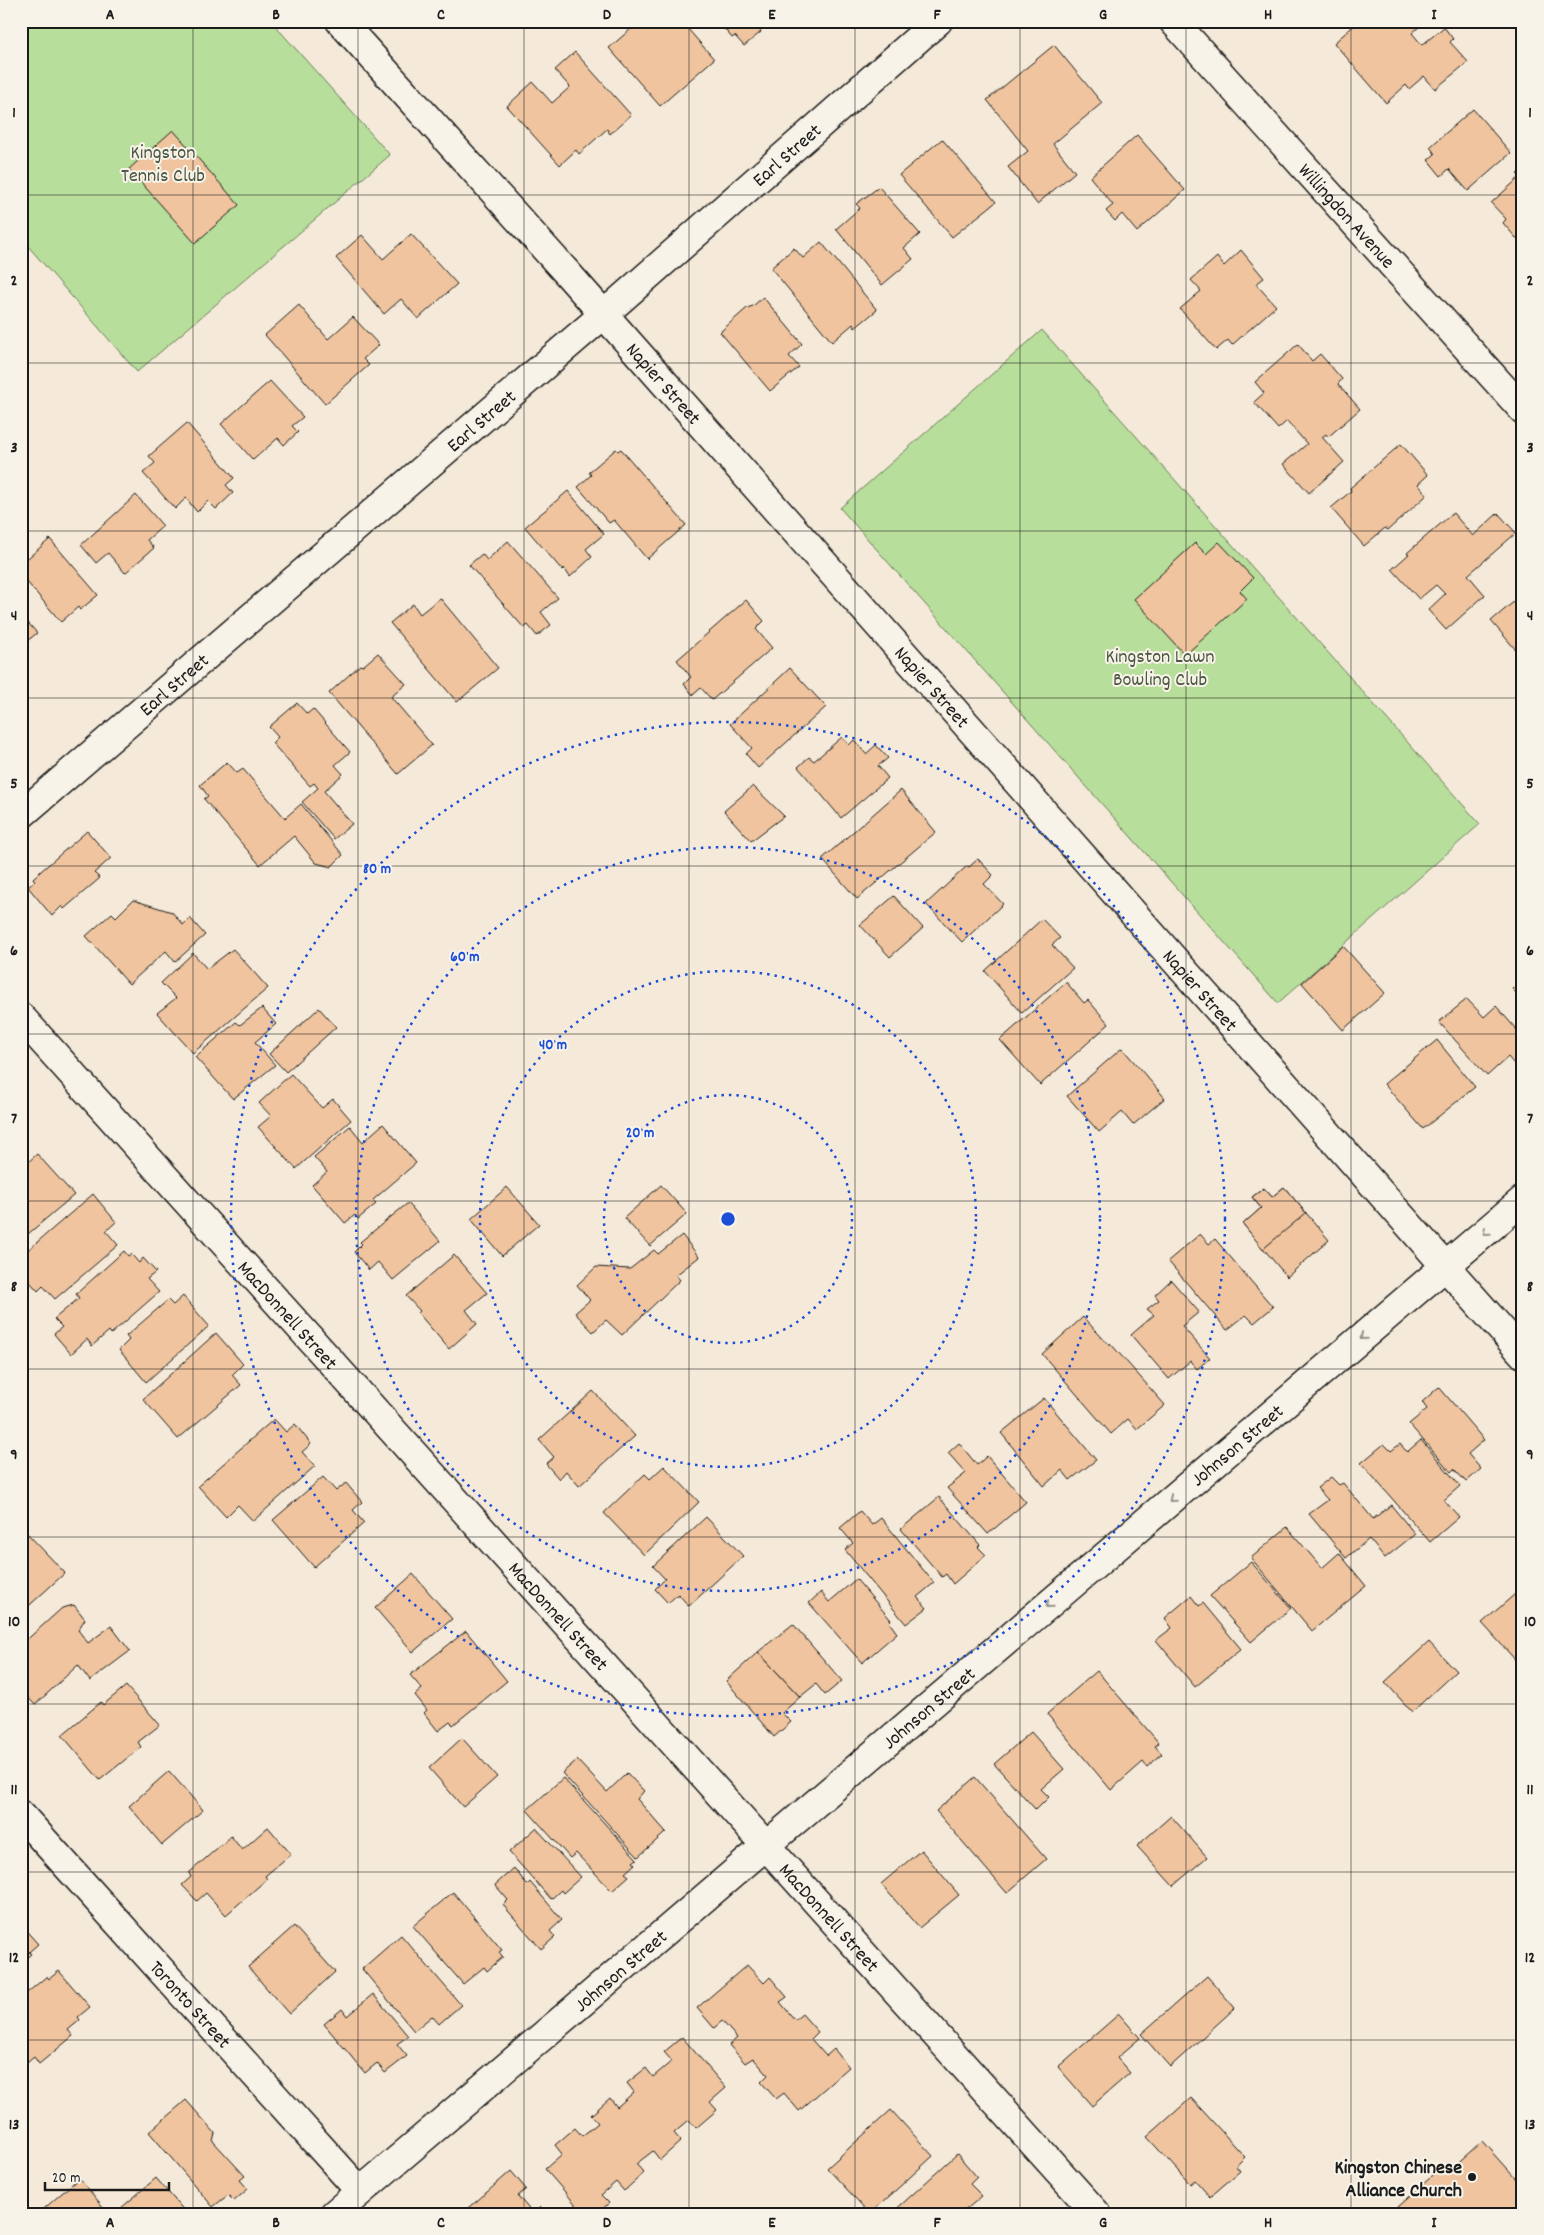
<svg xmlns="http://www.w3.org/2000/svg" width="1544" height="2235" font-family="Dekko,sans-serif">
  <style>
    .green { fill: #b7de9a; stroke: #6a7d5b }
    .building { fill: #efc49e; stroke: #1c1c1c }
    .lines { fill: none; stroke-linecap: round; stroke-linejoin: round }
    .street-casing { stroke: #1c1c1c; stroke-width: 31 }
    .primary-casing { stroke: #1c1c1c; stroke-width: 31 }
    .street { stroke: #f7f3e8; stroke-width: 28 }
    .primary { stroke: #f7f3e8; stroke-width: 28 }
    .oneway { stroke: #94928c }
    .grid { fill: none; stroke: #1c1c1c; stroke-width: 1; stroke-opacity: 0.55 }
    .ring { fill: none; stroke: #1d4ed8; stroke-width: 2.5; stroke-dasharray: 2.5 5 }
    .poi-dot { fill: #1c1c1c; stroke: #f7f3e8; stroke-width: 2 }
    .labels { text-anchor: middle; stroke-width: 4; stroke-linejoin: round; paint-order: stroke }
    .park-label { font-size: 20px; fill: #4a5642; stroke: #f7f3e8 }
    .street-label { font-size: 20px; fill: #1c1c1c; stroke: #f7f3e8 }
    .poi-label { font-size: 20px; font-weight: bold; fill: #1c1c1c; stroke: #f7f3e8; text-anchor: end }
    .centre { fill: #1d4ed8; stroke: #f7f3e8; stroke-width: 2.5 }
    .ring-label { font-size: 15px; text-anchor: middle; font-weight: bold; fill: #1d4ed8; stroke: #f7f3e8; stroke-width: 4; stroke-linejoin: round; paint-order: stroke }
    .neatline { fill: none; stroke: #1c1c1c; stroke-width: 2 }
    .grid-label { font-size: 16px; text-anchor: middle; font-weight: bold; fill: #1c1c1c }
  </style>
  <rect width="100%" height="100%" fill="#f5ead9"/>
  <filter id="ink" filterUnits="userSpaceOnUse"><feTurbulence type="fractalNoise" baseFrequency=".02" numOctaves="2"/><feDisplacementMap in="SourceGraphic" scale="10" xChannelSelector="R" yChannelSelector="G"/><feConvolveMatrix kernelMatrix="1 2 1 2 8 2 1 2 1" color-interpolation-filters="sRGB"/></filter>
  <g filter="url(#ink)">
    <g class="green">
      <polygon points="21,21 271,21 390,155 137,372 21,238"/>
      <polygon points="1042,330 1480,824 1278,1003 840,508"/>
    </g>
    <g class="building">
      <polygon points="640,21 661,21 665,26 669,21 681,21 714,59 660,106 609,48"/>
      <polygon points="718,21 760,21 756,25 761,32 744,46 735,36 732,38"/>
      <polygon points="1359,21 1426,21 1412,33 1422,45 1444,27 1453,39 1450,42 1468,62 1435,89 1424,76 1409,89 1406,85 1386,103 1334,43"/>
      <polygon points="1054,45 1102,103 1053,144 1075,172 1037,204 1008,167 1028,151 987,100"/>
      <polygon points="575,52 631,115 610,134 607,129 579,154 576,150 560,165 507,106 533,82 552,103 570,87 555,70"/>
      <polygon points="1473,109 1511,153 1468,191 1449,169 1441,176 1428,160 1435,154 1430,147"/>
      <polygon points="173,130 239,205 195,243 129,169"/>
      <polygon points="1137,135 1185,190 1137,232 1122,214 1115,221 1106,211 1113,205 1090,177"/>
      <polygon points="942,139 996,202 952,237 899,175"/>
      <polygon points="1523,169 1523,246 1503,223 1506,219 1491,203 1520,177 1517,174"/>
      <polygon points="879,187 920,234 904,248 913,259 882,285 836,229 860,208 856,204"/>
      <polygon points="411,234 457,284 418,319 401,299 384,314 336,258 362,235 383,259"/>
      <polygon points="821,242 877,310 855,328 853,324 832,342 771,268 794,248 803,258"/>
      <polygon points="1241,250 1264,278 1256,284 1276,306 1232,345 1228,340 1216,350 1180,309 1201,291 1191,280 1217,257 1224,266"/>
      <polygon points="763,297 802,344 789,356 799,367 770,391 720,332 747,308 753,306"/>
      <polygon points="299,305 328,339 353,317 379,345 363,359 369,365 325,404 265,335"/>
      <polygon points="1298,344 1312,361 1320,354 1342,379 1338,384 1360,409 1328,437 1326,434 1322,437 1344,462 1309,493 1283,464 1307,444 1287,421 1278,429 1254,402 1264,393 1255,382"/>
      <polygon points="270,381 303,417 292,426 298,432 284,445 278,438 253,460 221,424"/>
      <polygon points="187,423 234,478 226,485 233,493 216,509 208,501 197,512 186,498 175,509 143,473 155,463 149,456"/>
      <polygon points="1401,444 1428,475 1418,484 1427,495 1388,530 1385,528 1364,546 1331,508 1351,491 1350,488"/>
      <polygon points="616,449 618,451 621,449 686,525 647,559 614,520 609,523 578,487 591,475 589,472"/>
      <polygon points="568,491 604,534 586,549 592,557 570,577 564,568 562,570 525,527"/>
      <polygon points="136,495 163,526 147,540 154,548 125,573 108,553 96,563 81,545"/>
      <polygon points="1453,513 1473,536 1498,513 1516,533 1468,575 1485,595 1446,630 1428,610 1445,594 1436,585 1419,599 1392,569 1409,554 1407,553"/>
      <polygon points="50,539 98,595 80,610 78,607 61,622 21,575 21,564"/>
      <polygon points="508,541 558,598 541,612 551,625 537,636 528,625 524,628 469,565 482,554 487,560"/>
      <polygon points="1219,542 1253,578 1240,591 1247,599 1185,655 1134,599 1195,543 1206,554"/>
      <polygon points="1523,594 1523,658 1491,621"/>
      <polygon points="440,598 498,668 457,702 390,623 413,604 420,614"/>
      <polygon points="746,600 764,621 756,629 772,648 712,700 701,688 693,695 684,684 691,677 677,660"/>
      <polygon points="22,616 37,633 21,646 21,617"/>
      <polygon points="378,653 406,684 391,697 432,745 398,774 329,693 360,665 363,666"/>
      <polygon points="790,668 826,707 758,768 746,754 752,748 730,724"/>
      <polygon points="297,703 307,714 313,709 350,752 335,765 343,774 324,791 352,824 334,839 302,802 318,788 314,783 310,786 272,743 278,737 269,727"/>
      <polygon points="842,737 849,745 854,740 866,754 876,745 888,758 878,766 888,778 841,818 798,767 809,757 814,761"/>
      <polygon points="227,762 237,773 243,769 285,818 301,804 343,855 331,867 316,863 294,836 260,865 204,799 208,796 200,785"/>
      <polygon points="753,786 784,816 751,841 724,811"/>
      <polygon points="901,790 936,832 857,899 822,859"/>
      <polygon points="87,831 111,858 94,873 100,878 64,909 62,906 52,916 28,887 35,881 33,878"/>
      <polygon points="978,859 993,875 984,884 1003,904 962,942 926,904 967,866 969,867"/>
      <polygon points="894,896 923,928 890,957 860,925"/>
      <polygon points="133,900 172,912 183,925 190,918 205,935 175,962 166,951 129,984 86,936 112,913 116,917"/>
      <polygon points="1042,919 1060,938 1052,945 1073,968 1022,1013 985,971"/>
      <polygon points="1343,946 1385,993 1343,1030 1302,983"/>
      <polygon points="233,949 268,988 193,1053 157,1013 176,998 161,983 193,953 207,969"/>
      <polygon points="1523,980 1523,1000 1512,989"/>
      <polygon points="1066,982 1084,1003 1088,1000 1109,1024 1040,1085 1000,1040"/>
      <polygon points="1467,999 1484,1017 1496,1006 1523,1037 1523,1057 1514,1064 1508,1057 1487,1076 1439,1022"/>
      <polygon points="262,1008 276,1024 255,1042 275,1065 233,1099 195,1057 236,1022 240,1025"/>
      <polygon points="319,1008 336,1027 286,1072 269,1054"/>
      <polygon points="1437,1040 1475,1087 1423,1129 1384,1084"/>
      <polygon points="1122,1048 1165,1098 1133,1125 1122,1112 1099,1132 1067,1096"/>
      <polygon points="291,1074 322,1108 333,1099 351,1120 296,1169 258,1127 271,1116 259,1103"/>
      <polygon points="383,1124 416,1163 373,1200 376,1204 358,1219 355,1215 345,1223 312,1185 327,1172 314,1157 350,1126 363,1142"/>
      <polygon points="37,1154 74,1195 28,1234 21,1226 21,1161 25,1165"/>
      <polygon points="661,1185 687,1214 650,1246 624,1218"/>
      <polygon points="507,1187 539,1224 502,1256 471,1219"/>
      <polygon points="1284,1187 1329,1240 1287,1277 1243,1224 1261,1208 1252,1197 1264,1188 1272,1197"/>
      <polygon points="1284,1187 1306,1213 1263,1249 1243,1224 1261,1208 1252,1197 1264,1188 1272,1197"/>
      <polygon points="93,1194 116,1222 106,1231 118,1245 55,1299 43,1286 38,1291 21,1272 21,1256"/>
      <polygon points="408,1203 440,1241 393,1280 378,1262 369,1270 354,1252 362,1244 360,1242"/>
      <polygon points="1200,1234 1209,1244 1215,1239 1273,1307 1254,1323 1246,1315 1227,1330 1168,1261"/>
      <polygon points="682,1235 699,1257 676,1275 680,1280 622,1335 606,1320 593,1332 575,1313 590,1300 577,1285 596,1267 630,1269 654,1250 658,1254"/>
      <polygon points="124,1251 128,1256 131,1254 139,1263 143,1258 156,1272 147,1279 159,1292 111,1334 109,1331 92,1346 87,1339 71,1354 54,1334 62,1327 54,1319 79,1298 76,1294"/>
      <polygon points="454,1255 487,1293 466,1310 477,1324 449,1349 418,1313 420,1311 406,1296"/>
      <polygon points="1171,1280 1199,1312 1182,1326 1210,1358 1197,1369 1190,1361 1169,1379 1131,1335 1154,1315 1147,1309 1159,1300 1155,1295"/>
      <polygon points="183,1296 209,1326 146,1382 119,1350 129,1340 126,1336 168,1300 173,1305"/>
      <polygon points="1083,1317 1109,1345 1110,1343 1165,1405 1137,1429 1128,1419 1111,1434 1042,1354"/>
      <polygon points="216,1333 243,1364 232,1375 241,1385 178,1439 143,1399"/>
      <polygon points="1439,1387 1484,1440 1468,1454 1481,1469 1466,1482 1454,1469 1451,1472 1409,1424 1427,1409 1422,1402"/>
      <polygon points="593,1391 635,1436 579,1486 566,1471 559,1479 546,1464 554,1457 539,1440"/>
      <polygon points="1044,1398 1096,1460 1070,1480 1062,1470 1044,1486 1001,1433"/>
      <polygon points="274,1419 286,1432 295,1424 311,1444 302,1452 315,1466 253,1521 238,1505 226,1517 198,1486"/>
      <polygon points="1421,1440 1460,1486 1444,1500 1459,1517 1430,1542 1361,1463 1384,1444 1391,1451 1400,1444 1407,1452"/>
      <polygon points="959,1443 977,1465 987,1456 1026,1502 988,1534 947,1488 966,1473 948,1453"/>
      <polygon points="664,1466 699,1502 644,1555 604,1513 645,1474 650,1479"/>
      <polygon points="323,1477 336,1491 346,1483 362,1502 353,1510 364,1523 314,1567 273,1520"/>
      <polygon points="1331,1477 1339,1485 1343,1483 1373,1519 1391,1505 1415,1534 1385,1558 1369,1539 1346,1558 1309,1514 1328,1500 1317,1488"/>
      <polygon points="939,1497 980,1545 978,1547 986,1555 953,1584 946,1574 942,1577 901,1529"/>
      <polygon points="860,1511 872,1525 881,1518 934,1583 917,1597 927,1608 906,1624 845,1550 853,1543 840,1528"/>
      <polygon points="706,1517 743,1556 689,1606 678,1594 668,1603 655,1589 665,1579 653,1566"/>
      <polygon points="1287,1527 1322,1568 1339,1553 1366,1586 1312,1631 1251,1558"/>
      <polygon points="25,1531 65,1573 21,1613 21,1535"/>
      <polygon points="1251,1562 1291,1608 1251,1642 1210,1596"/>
      <polygon points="413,1574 452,1619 413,1652 375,1608"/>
      <polygon points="856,1579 891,1620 889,1622 897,1633 862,1663 809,1603 821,1592 829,1602"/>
      <polygon points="1523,1587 1523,1660 1519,1664 1482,1623"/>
      <polygon points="1191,1596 1199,1606 1203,1603 1241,1649 1195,1687 1156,1640 1172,1628 1165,1618"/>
      <polygon points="74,1605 85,1619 78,1630 88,1643 111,1626 130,1651 90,1681 78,1665 35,1705 25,1694 21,1698 21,1645 62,1608"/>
      <polygon points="793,1624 842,1681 825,1695 816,1684 800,1697 758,1652"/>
      <polygon points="466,1631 507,1681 453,1725 450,1722 438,1731 424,1713 427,1710 415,1695 422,1689 410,1675"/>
      <polygon points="1429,1642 1456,1671 1412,1712 1385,1682"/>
      <polygon points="758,1652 800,1697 782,1713 791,1722 774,1737 726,1681"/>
      <polygon points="1097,1671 1159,1743 1155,1746 1162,1754 1147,1767 1143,1762 1111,1790 1047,1714"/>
      <polygon points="126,1686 160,1725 138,1742 141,1747 100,1780 62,1735 101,1702 103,1705"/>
      <polygon points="1031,1732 1064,1769 1041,1789 1049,1797 1036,1810 994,1764"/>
      <polygon points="462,1738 497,1777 463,1807 429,1768"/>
      <polygon points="577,1760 607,1792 627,1773 644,1791 637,1799 666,1832 638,1857 562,1773"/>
      <polygon points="169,1771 203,1810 162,1845 129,1806"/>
      <polygon points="975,1777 1046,1859 1007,1893 936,1811"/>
      <polygon points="563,1778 637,1859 633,1862 635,1864 625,1873 629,1876 612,1891 576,1853 570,1858 527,1810"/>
      <polygon points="1171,1816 1207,1857 1173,1886 1137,1846"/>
      <polygon points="268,1827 291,1854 265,1876 267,1879 226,1915 206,1893 197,1901 182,1885 191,1877 189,1873 231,1836 242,1850"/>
      <polygon points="536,1828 581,1877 563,1893 561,1890 551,1899 509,1852"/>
      <polygon points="921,1850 959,1895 919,1928 881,1884"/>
      <polygon points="514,1868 527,1885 530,1882 562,1920 550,1931 555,1937 541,1949 503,1905 508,1900 495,1885"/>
      <polygon points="453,1892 502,1950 499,1952 503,1957 487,1971 484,1967 463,1984 413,1926"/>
      <polygon points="21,1925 38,1944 29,1952 31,1954 21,1963"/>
      <polygon points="294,1926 335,1972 289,2014 248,1967"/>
      <polygon points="401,1935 461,2005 439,2024 432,2016 414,2031 362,1969"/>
      <polygon points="747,1965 764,1983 770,1977 787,1997 780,2002 795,2020 802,2014 818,2032 811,2039 826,2056 834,2049 849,2067 799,2111 784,2093 776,2099 761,2082 768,2075 753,2058 745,2063 729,2045 737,2038 722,2021 714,2028 697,2008"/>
      <polygon points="59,1971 90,2007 78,2017 80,2020 68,2030 73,2036 39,2064 34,2057 21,2068 21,1998 47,1976 49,1979"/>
      <polygon points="1207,1976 1235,2008 1170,2067 1141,2034"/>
      <polygon points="373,1994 408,2036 397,2044 407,2056 385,2073 377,2063 365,2073 324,2024 342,2009 347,2016"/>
      <polygon points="1119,2014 1140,2038 1117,2058 1130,2073 1092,2106 1058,2067"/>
      <polygon points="682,2037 726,2088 710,2102 717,2110 696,2128 689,2120 674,2133 681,2141 660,2160 653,2151 636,2164 644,2173 624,2191 616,2182 601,2195 609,2203 597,2214 584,2214 545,2169 562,2154 555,2145 575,2128 582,2136 598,2123 591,2115 610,2098 617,2107 634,2092 627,2083 646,2068 653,2077 672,2061 664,2052"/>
      <polygon points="1191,2098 1245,2157 1236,2166 1240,2171 1210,2197 1195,2180 1190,2184 1147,2137"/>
      <polygon points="186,2100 215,2133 213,2141 245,2176 240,2180 248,2189 234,2201 228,2195 213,2207 149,2132"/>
      <polygon points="891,2110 933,2156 870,2214 827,2168"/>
      <polygon points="1482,2141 1523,2187 1523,2202 1509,2214 1389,2214 1447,2163 1452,2168"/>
      <polygon points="957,2154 977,2177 970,2184 982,2196 961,2214 891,2214"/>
      <polygon points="511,2171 526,2189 518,2196 533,2214 541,2207 547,2214 462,2214"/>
      <polygon points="79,2178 109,2214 38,2214"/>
      <polygon points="156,2178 187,2214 124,2214 120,2209"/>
    </g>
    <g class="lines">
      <g class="street-casing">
        <g id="street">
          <path id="s1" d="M340,21L568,274L1523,1354"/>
          <path id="s2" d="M1173,21L1523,410"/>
          <path id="s3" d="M21,815L603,315L938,21"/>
          <path id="s4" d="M21,1017L1097,2214"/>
          <path id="s5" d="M21,1815L360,2191"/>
        </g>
      </g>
      <g class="primary-casing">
        <g id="primary">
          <path id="s6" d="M334,2214L1523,1200"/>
        </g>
      </g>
      <use href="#street" class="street"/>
      <use href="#primary" class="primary"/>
    </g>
    <defs><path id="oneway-chevron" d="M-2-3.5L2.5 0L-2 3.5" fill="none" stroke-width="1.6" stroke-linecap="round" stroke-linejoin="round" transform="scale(1.25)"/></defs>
    <g class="oneway">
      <use href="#oneway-chevron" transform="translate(1486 1232) rotate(139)"/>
      <use href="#oneway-chevron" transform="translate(1363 1337) rotate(140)"/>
      <use href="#oneway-chevron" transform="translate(1172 1499) rotate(140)"/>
      <use href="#oneway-chevron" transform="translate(1049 1605) rotate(140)"/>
    </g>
  </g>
  <path class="grid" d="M193,21V2214M358,21V2214M524,21V2214M689,21V2214M855,21V2214M1020,21V2214M1186,21V2214M1351,21V2214M21,195H1523M21,363H1523M21,531H1523M21,698H1523M21,866H1523M21,1034H1523M21,1201H1523M21,1369H1523M21,1537H1523M21,1704H1523M21,1872H1523M21,2040H1523"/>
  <g class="ring">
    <circle cx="728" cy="1219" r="124"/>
    <circle cx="728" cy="1219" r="248"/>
    <circle cx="728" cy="1219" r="372"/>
    <circle cx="728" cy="1219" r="497"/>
  </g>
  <circle class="poi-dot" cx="1472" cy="2177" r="5"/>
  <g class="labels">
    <g class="park-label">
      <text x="163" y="158">Kingston<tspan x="163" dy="23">Tennis Club</tspan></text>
      <text x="1160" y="662">Kingston Lawn<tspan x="1160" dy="23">Bowling Club</tspan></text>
    </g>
    <g class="street-label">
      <text dy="7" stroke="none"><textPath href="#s3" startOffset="1011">Earl Street</textPath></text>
      <text dy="7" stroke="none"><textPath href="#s2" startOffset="261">Willingdon Avenue</textPath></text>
      <text dy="7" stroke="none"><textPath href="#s1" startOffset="486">Napier Street</textPath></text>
      <text dy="7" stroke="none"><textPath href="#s3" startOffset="606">Earl Street</textPath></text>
      <text dy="7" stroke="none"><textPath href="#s3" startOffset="201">Earl Street</textPath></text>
      <text dy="7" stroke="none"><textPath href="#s1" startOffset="891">Napier Street</textPath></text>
      <text dy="7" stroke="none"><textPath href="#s1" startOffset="1296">Napier Street</textPath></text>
      <text dy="7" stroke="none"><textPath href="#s4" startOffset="400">MacDonnell Street</textPath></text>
      <text dy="7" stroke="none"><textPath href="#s6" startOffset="1186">Johnson Street</textPath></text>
      <text dy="7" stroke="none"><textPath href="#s4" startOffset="805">MacDonnell Street</textPath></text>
      <text dy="7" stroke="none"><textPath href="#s6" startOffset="781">Johnson Street</textPath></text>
      <text dy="7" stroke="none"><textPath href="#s4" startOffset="1210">MacDonnell Street</textPath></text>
      <text dy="7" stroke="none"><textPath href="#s6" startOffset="376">Johnson Street</textPath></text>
      <text dy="7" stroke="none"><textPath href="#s5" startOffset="254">Toronto Street</textPath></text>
    </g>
    <g class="poi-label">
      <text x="1462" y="2173">Kingston Chinese<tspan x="1462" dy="23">Alliance Church</tspan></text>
    </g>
  </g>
  <circle cx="728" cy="1219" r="8" class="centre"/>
  <g class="ring-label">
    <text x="377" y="873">80 m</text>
    <text x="465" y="961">60 m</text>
    <text x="553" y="1049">40 m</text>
    <text x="640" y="1137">20 m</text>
  </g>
  <rect width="1544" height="2235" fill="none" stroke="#f7f3e8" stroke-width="55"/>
  <path d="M45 2182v8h124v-8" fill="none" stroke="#1c1c1c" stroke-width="2.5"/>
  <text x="52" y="2182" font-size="15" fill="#1c1c1c" stroke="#f7f3e8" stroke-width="4" paint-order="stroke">20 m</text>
  <rect x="28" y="28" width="1488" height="2180" class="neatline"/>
  <g class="grid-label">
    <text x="110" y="19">A</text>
    <text x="276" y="19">B</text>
    <text x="441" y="19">C</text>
    <text x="607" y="19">D</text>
    <text x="772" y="19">E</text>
    <text x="937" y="19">F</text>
    <text x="1103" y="19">G</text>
    <text x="1268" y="19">H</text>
    <text x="1434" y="19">I</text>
    <text x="14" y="117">1</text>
    <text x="1530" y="117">1</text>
    <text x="14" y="285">2</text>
    <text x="1530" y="285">2</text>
    <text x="14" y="452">3</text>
    <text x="1530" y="452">3</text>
    <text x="14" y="620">4</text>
    <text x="1530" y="620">4</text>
    <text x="14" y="788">5</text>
    <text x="1530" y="788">5</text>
    <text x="14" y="955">6</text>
    <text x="1530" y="955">6</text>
    <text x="14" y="1123">7</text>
    <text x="1530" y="1123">7</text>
    <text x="14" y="1291">8</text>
    <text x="1530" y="1291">8</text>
    <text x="14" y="1459">9</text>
    <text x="1530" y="1459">9</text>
    <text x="14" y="1626">10</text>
    <text x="1530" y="1626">10</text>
    <text x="14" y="1794">11</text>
    <text x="1530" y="1794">11</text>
    <text x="14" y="1962">12</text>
    <text x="1530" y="1962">12</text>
    <text x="14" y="2129">13</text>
    <text x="1530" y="2129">13</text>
    <text x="110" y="2227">A</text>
    <text x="276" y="2227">B</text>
    <text x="441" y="2227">C</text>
    <text x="607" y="2227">D</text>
    <text x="772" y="2227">E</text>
    <text x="937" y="2227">F</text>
    <text x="1103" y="2227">G</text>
    <text x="1268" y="2227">H</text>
    <text x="1434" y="2227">I</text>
  </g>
</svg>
